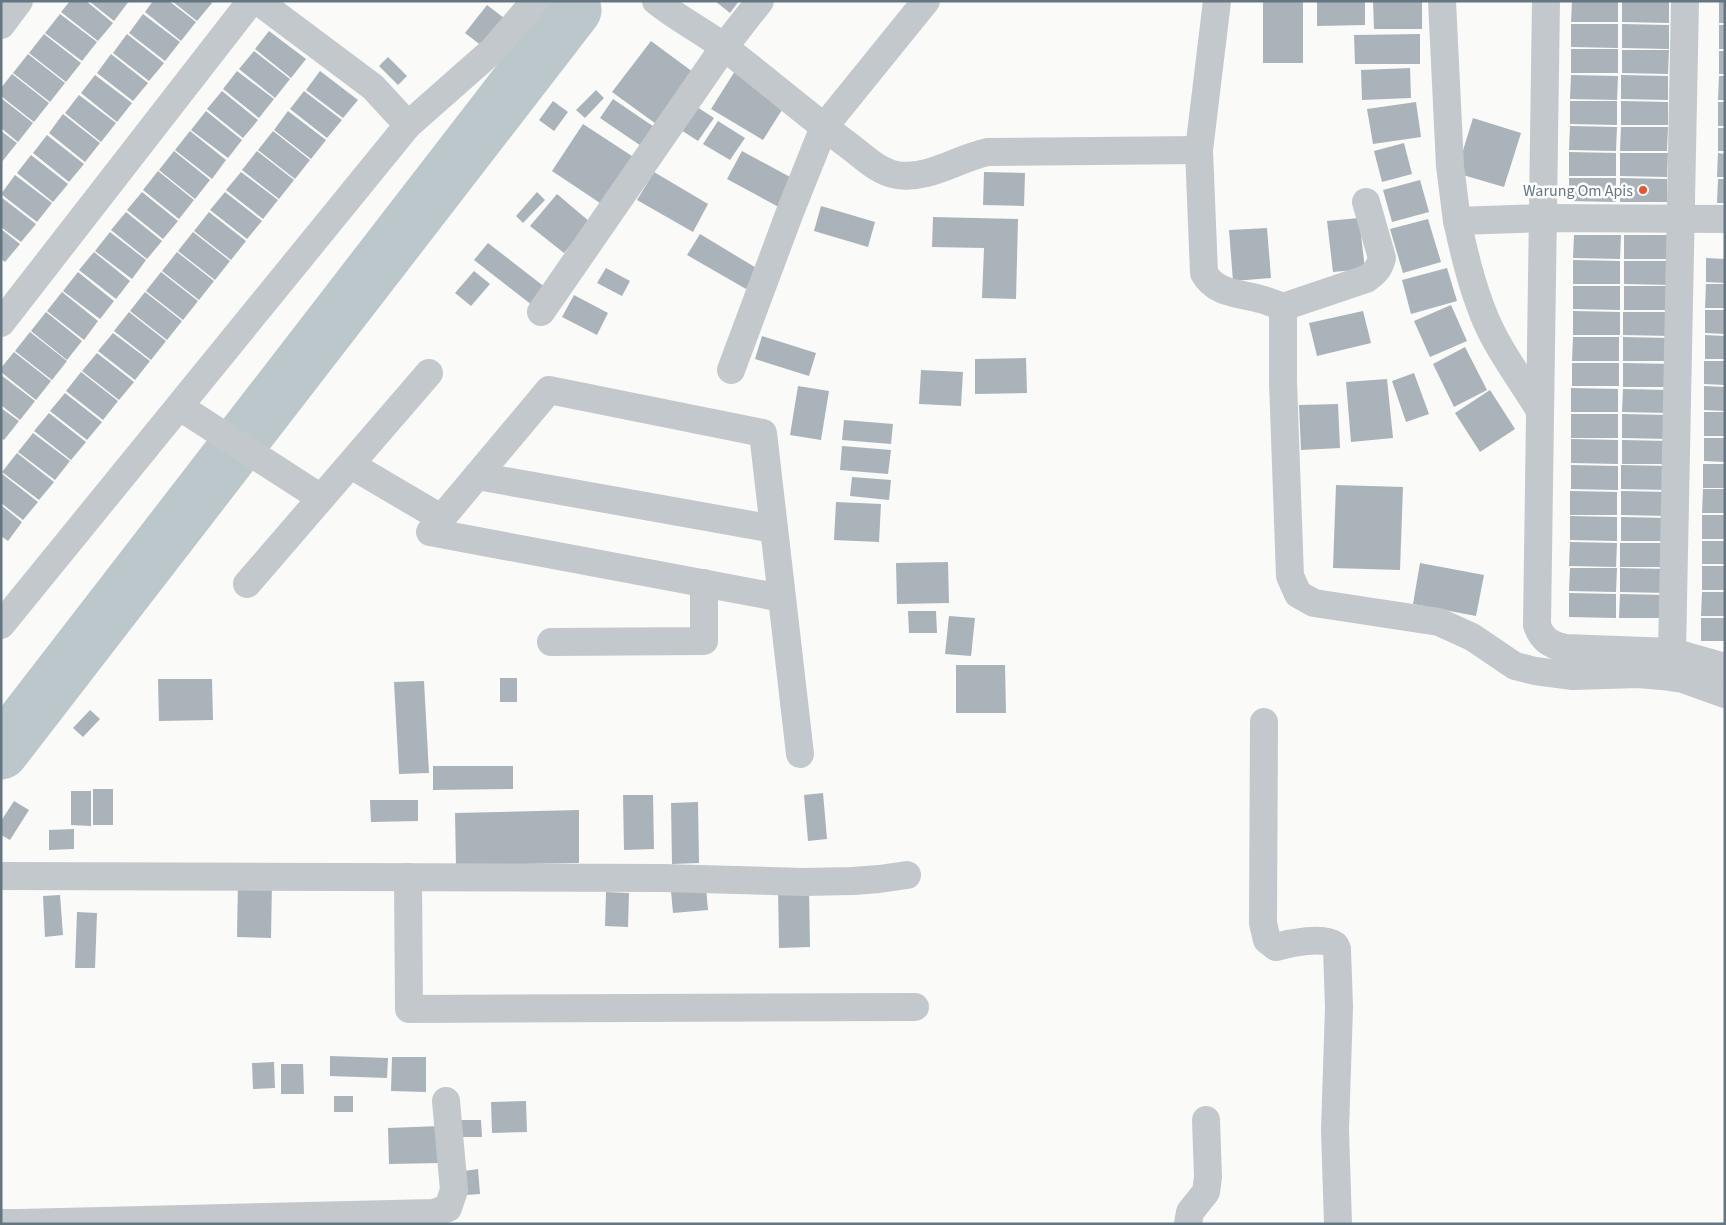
<svg xmlns="http://www.w3.org/2000/svg" width="1726" height="1225" font-family="'Source Sans 3',sans-serif">
  <style>
    .lines { fill: none; stroke-linecap: round; stroke-linejoin: round }
    .river { stroke: #bbc7cb; stroke-width: 55 }
    .building { fill: #aab3b9 }
    .minor { stroke: #c3c8cc; stroke-width: 28 }
    .tertiary { stroke: #c3c8cc; stroke-width: 28 }
    .poi-dot { fill: #e4572e; stroke: #fff; stroke-width: 2 }
    .labels { text-anchor: middle; stroke-width: 5; stroke-linejoin: round; paint-order: stroke }
    .poi-label { font-size: 16px; fill: #657683; stroke: #fff; text-anchor: end }
  </style>
  <rect width="100%" height="100%" fill="#fafaf8"/>
  <g class="lines">
    <polyline class="river" points="1,752 574,10"/>
  </g>
  <g class="building">
    <polygon points="70,1 86,1 113,23 98,41 61,12"/>
    <polygon points="89,1 129,1 114,21"/>
    <polygon points="153,1 169,1 196,22 181,41 145,12"/>
    <polygon points="172,1 210,1 212,3 197,21"/>
    <polygon points="715,1 739,1 730,13"/>
    <polygon points="1317,1 1365,1 1365,25 1317,26"/>
    <polygon points="1373,1 1422,1 1422,29 1374,29"/>
    <polygon points="1572,1 1618,1 1618,22 1571,22"/>
    <polygon points="1622,1 1669,1 1669,23 1622,22"/>
    <rect x="1719" y="1" width="6" height="22"/>
    <rect x="1263" y="2" width="40" height="61"/>
    <polygon points="487,5 504,18 482,46 465,33"/>
    <polygon points="60,14 97,42 82,61 45,33"/>
    <polygon points="143,14 180,42 165,61 129,33"/>
    <polygon points="1571,24 1618,24 1618,48 1571,47"/>
    <polygon points="1622,24 1669,25 1669,49 1622,48"/>
    <rect x="1719" y="25" width="6" height="24"/>
    <polygon points="269,31 306,59 291,78 255,49"/>
    <polygon points="44,34 81,63 66,82 29,53"/>
    <polygon points="127,34 164,63 149,81 113,53"/>
    <polygon points="1420,34 1420,64 1355,64 1354,35"/>
    <polygon points="651,41 697,75 659,126 612,92"/>
    <rect x="1571" y="49" width="47" height="24"/>
    <polygon points="1622,50 1669,50 1668,74 1622,73"/>
    <polygon points="254,51 290,79 275,98 239,69"/>
    <rect x="1719" y="51" width="6" height="23"/>
    <polygon points="28,54 65,83 50,102 13,73"/>
    <polygon points="111,54 148,83 133,101 97,73"/>
    <polygon points="388,57 407,76 398,85 379,66"/>
    <polygon points="1410,68 1411,98 1362,100 1361,70"/>
    <polygon points="237,71 274,99 259,118 223,89"/>
    <polygon points="320,71 358,100 343,118 306,90"/>
    <polygon points="735,71 787,102 763,140 711,109"/>
    <polygon points="12,74 49,103 34,122 1,96 1,88"/>
    <polygon points="95,75 132,103 117,122 81,93"/>
    <polygon points="1571,75 1618,76 1617,100 1570,99"/>
    <polygon points="1621,75 1668,76 1668,100 1621,99"/>
    <polygon points="1719,76 1725,76 1725,100 1718,100"/>
    <polygon points="596,90 604,98 585,118 576,110"/>
    <polygon points="222,91 258,120 243,138 207,109"/>
    <polygon points="304,91 342,120 327,138 290,109"/>
    <polygon points="79,95 116,123 101,142 65,113"/>
    <polygon points="1,98 33,123 18,142 1,128"/>
    <polygon points="613,99 660,131 647,150 600,118"/>
    <polygon points="553,101 568,112 554,131 539,120"/>
    <polygon points="1570,101 1617,101 1617,125 1570,124"/>
    <polygon points="1621,101 1668,102 1668,125 1621,125"/>
    <polygon points="1416,102 1421,137 1373,144 1367,109"/>
    <rect x="1718" y="102" width="7" height="24"/>
    <polygon points="697,107 714,118 698,141 681,130"/>
    <polygon points="206,111 242,140 228,158 191,130"/>
    <polygon points="288,111 326,140 311,159 274,130"/>
    <polygon points="63,114 100,143 85,162 49,133"/>
    <polygon points="1473,118 1521,133 1504,187 1456,173"/>
    <polygon points="718,121 745,138 730,160 703,144"/>
    <polygon points="583,124 635,158 603,205 552,171"/>
    <polygon points="1570,126 1617,127 1616,151 1569,150"/>
    <polygon points="1621,127 1668,127 1667,151 1620,151"/>
    <rect x="1718" y="128" width="7" height="23"/>
    <polygon points="1,131 17,143 1,163"/>
    <polygon points="190,131 226,160 212,179 175,150"/>
    <polygon points="273,131 310,160 295,179 258,150"/>
    <polygon points="47,135 84,164 69,182 33,153"/>
    <polygon points="1404,143 1412,174 1382,182 1374,151"/>
    <polygon points="174,151 210,180 195,199 159,170"/>
    <polygon points="257,151 294,180 279,199 242,170"/>
    <polygon points="742,151 801,183 786,211 727,179"/>
    <polygon points="1569,152 1616,153 1616,176 1569,176"/>
    <polygon points="1620,153 1668,153 1667,177 1620,176"/>
    <polygon points="1718,153 1725,154 1725,177 1717,177"/>
    <polygon points="31,155 68,184 53,202 17,173"/>
    <polygon points="158,171 194,200 179,219 143,190"/>
    <polygon points="241,172 278,200 263,219 226,190"/>
    <polygon points="654,172 708,204 693,232 637,200"/>
    <polygon points="984,172 1025,173 1024,206 983,205"/>
    <polygon points="15,175 52,203 37,222 1,194"/>
    <polygon points="1569,178 1616,178 1616,202 1569,201"/>
    <polygon points="1620,178 1667,179 1667,202 1620,202"/>
    <polygon points="1718,179 1725,179 1725,203 1717,203"/>
    <polygon points="1420,180 1429,212 1392,222 1383,190"/>
    <polygon points="142,192 178,221 163,239 127,210"/>
    <polygon points="225,192 262,221 247,239 210,210"/>
    <polygon points="537,192 545,200 523,223 516,216"/>
    <polygon points="557,194 590,222 564,253 530,226"/>
    <polygon points="1,197 36,224 21,242 1,227"/>
    <polygon points="821,206 875,222 868,247 814,231"/>
    <polygon points="126,212 162,241 147,259 111,230"/>
    <polygon points="209,212 246,241 231,260 194,231"/>
    <polygon points="933,217 1018,219 1016,299 982,298 984,248 932,247"/>
    <polygon points="1359,218 1365,269 1333,272 1327,221"/>
    <polygon points="1428,219 1441,262 1403,273 1390,229"/>
    <polygon points="1267,228 1271,278 1233,281 1229,230"/>
    <polygon points="1,229 20,244 5,262 1,259"/>
    <polygon points="110,232 146,260 132,279 95,251"/>
    <polygon points="193,232 230,261 215,280 178,251"/>
    <polygon points="700,234 758,269 746,289 687,255"/>
    <polygon points="1574,235 1621,235 1620,259 1573,258"/>
    <polygon points="1624,235 1672,235 1671,259 1624,259"/>
    <polygon points="488,243 546,288 532,305 474,260"/>
    <polygon points="94,252 130,281 116,299 79,270"/>
    <polygon points="177,252 214,281 199,300 162,271"/>
    <polygon points="1706,258 1725,259 1725,283 1706,282"/>
    <polygon points="1573,260 1620,261 1620,284 1573,284"/>
    <polygon points="1624,261 1671,261 1671,285 1624,284"/>
    <polygon points="606,268 630,281 622,296 597,283"/>
    <polygon points="1447,268 1457,301 1411,314 1402,280"/>
    <polygon points="474,271 490,284 471,306 455,293"/>
    <polygon points="78,272 114,301 100,319 63,291"/>
    <polygon points="161,272 198,301 183,320 146,291"/>
    <polygon points="1706,284 1725,284 1725,308 1705,308"/>
    <polygon points="1573,286 1620,286 1620,310 1573,309"/>
    <polygon points="1624,286 1671,286 1670,310 1624,310"/>
    <polygon points="62,292 98,321 84,340 47,311"/>
    <polygon points="145,292 182,321 167,340 130,311"/>
    <polygon points="574,295 608,313 597,335 562,317"/>
    <polygon points="1451,305 1467,341 1430,357 1414,321"/>
    <polygon points="1705,310 1725,310 1725,334 1705,333"/>
    <polygon points="1363,311 1371,343 1317,356 1309,323"/>
    <polygon points="1573,311 1620,312 1620,335 1573,335"/>
    <polygon points="46,312 82,341 67,360 31,331"/>
    <polygon points="129,312 166,341 151,360 114,331"/>
    <polygon points="1623,312 1670,312 1670,336 1623,335"/>
    <polygon points="30,332 67,361 52,380 15,351"/>
    <polygon points="113,333 150,361 135,380 98,351"/>
    <polygon points="1705,335 1725,336 1725,359 1705,359"/>
    <polygon points="762,336 816,353 809,376 755,359"/>
    <polygon points="1573,337 1619,337 1619,361 1572,361"/>
    <polygon points="1623,337 1670,338 1670,361 1623,361"/>
    <polygon points="1465,347 1487,390 1454,407 1433,364"/>
    <polygon points="14,352 51,381 36,400 1,372 1,368"/>
    <polygon points="97,353 134,382 119,400 82,371"/>
    <polygon points="1026,358 1027,393 975,394 975,359"/>
    <polygon points="1704,361 1725,361 1725,385 1704,384"/>
    <rect x="1572" y="363" width="47" height="23"/>
    <polygon points="1623,363 1670,364 1670,387 1623,387"/>
    <polygon points="921,370 963,372 961,406 919,404"/>
    <polygon points="81,372 118,401 103,420 66,391"/>
    <polygon points="1414,373 1429,414 1406,422 1392,381"/>
    <polygon points="1,375 35,401 20,420 1,405"/>
    <polygon points="1387,379 1393,438 1351,442 1346,382"/>
    <polygon points="798,386 829,391 821,440 790,435"/>
    <polygon points="1704,386 1725,387 1725,411 1704,410"/>
    <polygon points="1571,388 1618,389 1618,412 1571,412"/>
    <polygon points="1623,389 1670,390 1669,413 1622,412"/>
    <polygon points="1490,390 1515,429 1480,452 1455,413"/>
    <polygon points="65,393 102,422 87,440 50,411"/>
    <polygon points="1338,404 1340,448 1301,450 1299,405"/>
    <polygon points="1,408 19,421 4,440 1,438"/>
    <rect x="1704" y="412" width="21" height="24"/>
    <polygon points="49,413 86,442 71,460 34,431"/>
    <rect x="1571" y="414" width="47" height="24"/>
    <polygon points="1622,414 1669,415 1669,439 1622,438"/>
    <polygon points="844,420 893,424 891,444 842,440"/>
    <polygon points="33,433 70,461 55,480 18,452"/>
    <polygon points="1704,438 1725,438 1725,462 1704,461"/>
    <polygon points="1571,439 1618,440 1618,464 1571,463"/>
    <polygon points="1622,440 1669,441 1668,464 1622,464"/>
    <polygon points="842,446 891,450 888,474 840,470"/>
    <polygon points="17,453 54,482 39,500 2,472"/>
    <rect x="1703" y="464" width="22" height="24"/>
    <polygon points="1571,465 1618,466 1618,490 1571,489"/>
    <polygon points="1621,465 1668,466 1668,490 1621,489"/>
    <polygon points="1,473 38,502 23,520 1,503"/>
    <polygon points="852,477 891,480 889,500 850,496"/>
    <polygon points="1336,485 1403,487 1400,570 1333,568"/>
    <polygon points="1703,489 1725,489 1725,513 1702,513"/>
    <polygon points="1570,491 1617,492 1617,515 1570,515"/>
    <polygon points="1621,491 1668,492 1668,516 1621,515"/>
    <polygon points="836,502 881,504 879,542 834,540"/>
    <polygon points="1,505 22,522 8,541 1,536"/>
    <rect x="1702" y="515" width="23" height="24"/>
    <polygon points="1570,516 1617,517 1617,541 1570,540"/>
    <polygon points="1621,517 1668,518 1668,541 1621,541"/>
    <rect x="1702" y="541" width="23" height="23"/>
    <polygon points="1570,542 1617,543 1616,567 1569,566"/>
    <rect x="1620" y="543" width="47" height="24"/>
    <polygon points="948,562 949,603 897,604 896,563"/>
    <polygon points="1420,563 1484,575 1476,616 1413,604"/>
    <rect x="1702" y="566" width="23" height="24"/>
    <polygon points="1570,568 1617,568 1616,592 1569,591"/>
    <polygon points="1620,568 1667,569 1667,593 1620,592"/>
    <polygon points="1702,592 1725,592 1725,616 1701,616"/>
    <polygon points="1569,593 1616,594 1616,618 1569,617"/>
    <polygon points="1620,594 1667,595 1666,618 1619,618"/>
    <polygon points="908,611 936,611 937,633 909,633"/>
    <polygon points="949,616 975,618 971,656 945,654"/>
    <rect x="1701" y="618" width="24" height="23"/>
    <polygon points="956,665 1005,665 1006,713 956,713"/>
    <rect x="500" y="678" width="17" height="24"/>
    <polygon points="158,679 212,679 213,720 159,721"/>
    <polygon points="424,681 429,773 399,774 394,682"/>
    <polygon points="90,710 100,719 83,737 73,728"/>
    <polygon points="433,766 513,766 513,789 433,790"/>
    <rect x="93" y="789" width="20" height="36"/>
    <polygon points="71,791 91,791 91,826 71,825"/>
    <polygon points="823,793 827,839 808,841 804,795"/>
    <polygon points="623,795 653,795 654,849 624,850"/>
    <polygon points="370,800 418,800 418,821 371,822"/>
    <polygon points="14,801 29,810 10,840 1,835 1,821"/>
    <polygon points="698,802 699,863 672,864 671,803"/>
    <polygon points="579,810 579,863 456,865 455,813"/>
    <polygon points="74,829 74,849 49,850 49,830"/>
    <polygon points="238,880 272,881 271,938 237,937"/>
    <polygon points="706,888 708,910 673,913 671,891"/>
    <polygon points="778,889 809,889 810,947 779,948"/>
    <polygon points="606,892 629,893 628,927 605,926"/>
    <polygon points="60,895 63,935 45,937 43,896"/>
    <polygon points="77,912 97,913 95,968 75,968"/>
    <polygon points="330,1056 388,1058 387,1078 330,1076"/>
    <polygon points="392,1057 426,1057 426,1092 391,1091"/>
    <polygon points="274,1062 275,1088 253,1089 252,1063"/>
    <polygon points="281,1064 303,1064 304,1094 281,1094"/>
    <rect x="334" y="1096" width="19" height="16"/>
    <polygon points="526,1101 527,1132 492,1133 491,1102"/>
    <polygon points="461,1120 481,1120 482,1137 462,1137"/>
    <polygon points="440,1126 442,1163 389,1164 388,1128"/>
    <polygon points="478,1169 480,1194 466,1195 464,1171"/>
  </g>
  <g class="lines">
    <g class="minor">
      <polyline points="258,1 373,87 408,125"/>
      <path d="M656,1C678,19 703,31 725,48C767,80 806,114 848,145C863,156 878,172 897,175C929,180 958,158 988,152L1199,150"/>
      <path d="M1217,1L1199,150L1204,273C1215,294 1240,293 1260,299C1268,301 1275,304 1283,307V382L1290,576L1298,594L1314,603L1439,622L1472,637L1515,666L1535,671L1573,676L1638,674L1662,676L1683,679L1725,694"/>
      <polyline points="1442,1 1450,166 1457,221 1544,218 1725,219"/>
      <path d="M1546,1L1537,625C1542,640 1551,645 1565,648L1672,652L1725,667"/>
      <polyline points="1,25 19,1"/>
      <path d="M1457,221C1464,252 1471,283 1483,313C1496,347 1520,378 1539,409"/>
      <path d="M1283,307L1366,279C1375,273 1379,269 1382,258L1366,202"/>
      <polyline points="541,312 724,47 760,1"/>
      <polyline points="1,323 251,1"/>
      <polyline points="731,370 790,212 824,127 926,1"/>
      <polyline points="180,407 321,498"/>
      <polyline points="351,465 441,518"/>
      <polyline points="477,476 774,529"/>
      <polyline points="247,584 429,373"/>
      <polyline points="782,598 430,532 549,390 763,433 800,754"/>
      <polyline points="551,642 704,641 704,583"/>
      <polyline points="1672,652 1685,1"/>
      <path d="M1264,722L1263,923L1267,940L1276,947C1290,943 1324,936 1335,945L1337,949L1339,1007L1335,1130L1338,1224"/>
      <polyline points="1,876 663,878 804,882 853,881 879,879 907,875"/>
      <polyline points="408,877 409,1009 915,1007"/>
      <polyline points="1,1223 19,1223 434,1213 448,1208 454,1190 446,1101"/>
      <polyline points="1188,1224 1190,1212 1206,1192 1208,1177 1206,1120"/>
    </g>
    <polyline class="tertiary" points="1,625 408,125 493,50 535,1"/>
  </g>
  <circle class="poi-dot" cx="1643" cy="190" r="5"/>
  <g class="labels">
    <g class="poi-label">
      <text x="1633" y="196">Warung Om Apis</text>
    </g>
  </g>
  <rect width="1726" height="1225" fill="none" stroke="#657683" stroke-width="5"/>
</svg>
